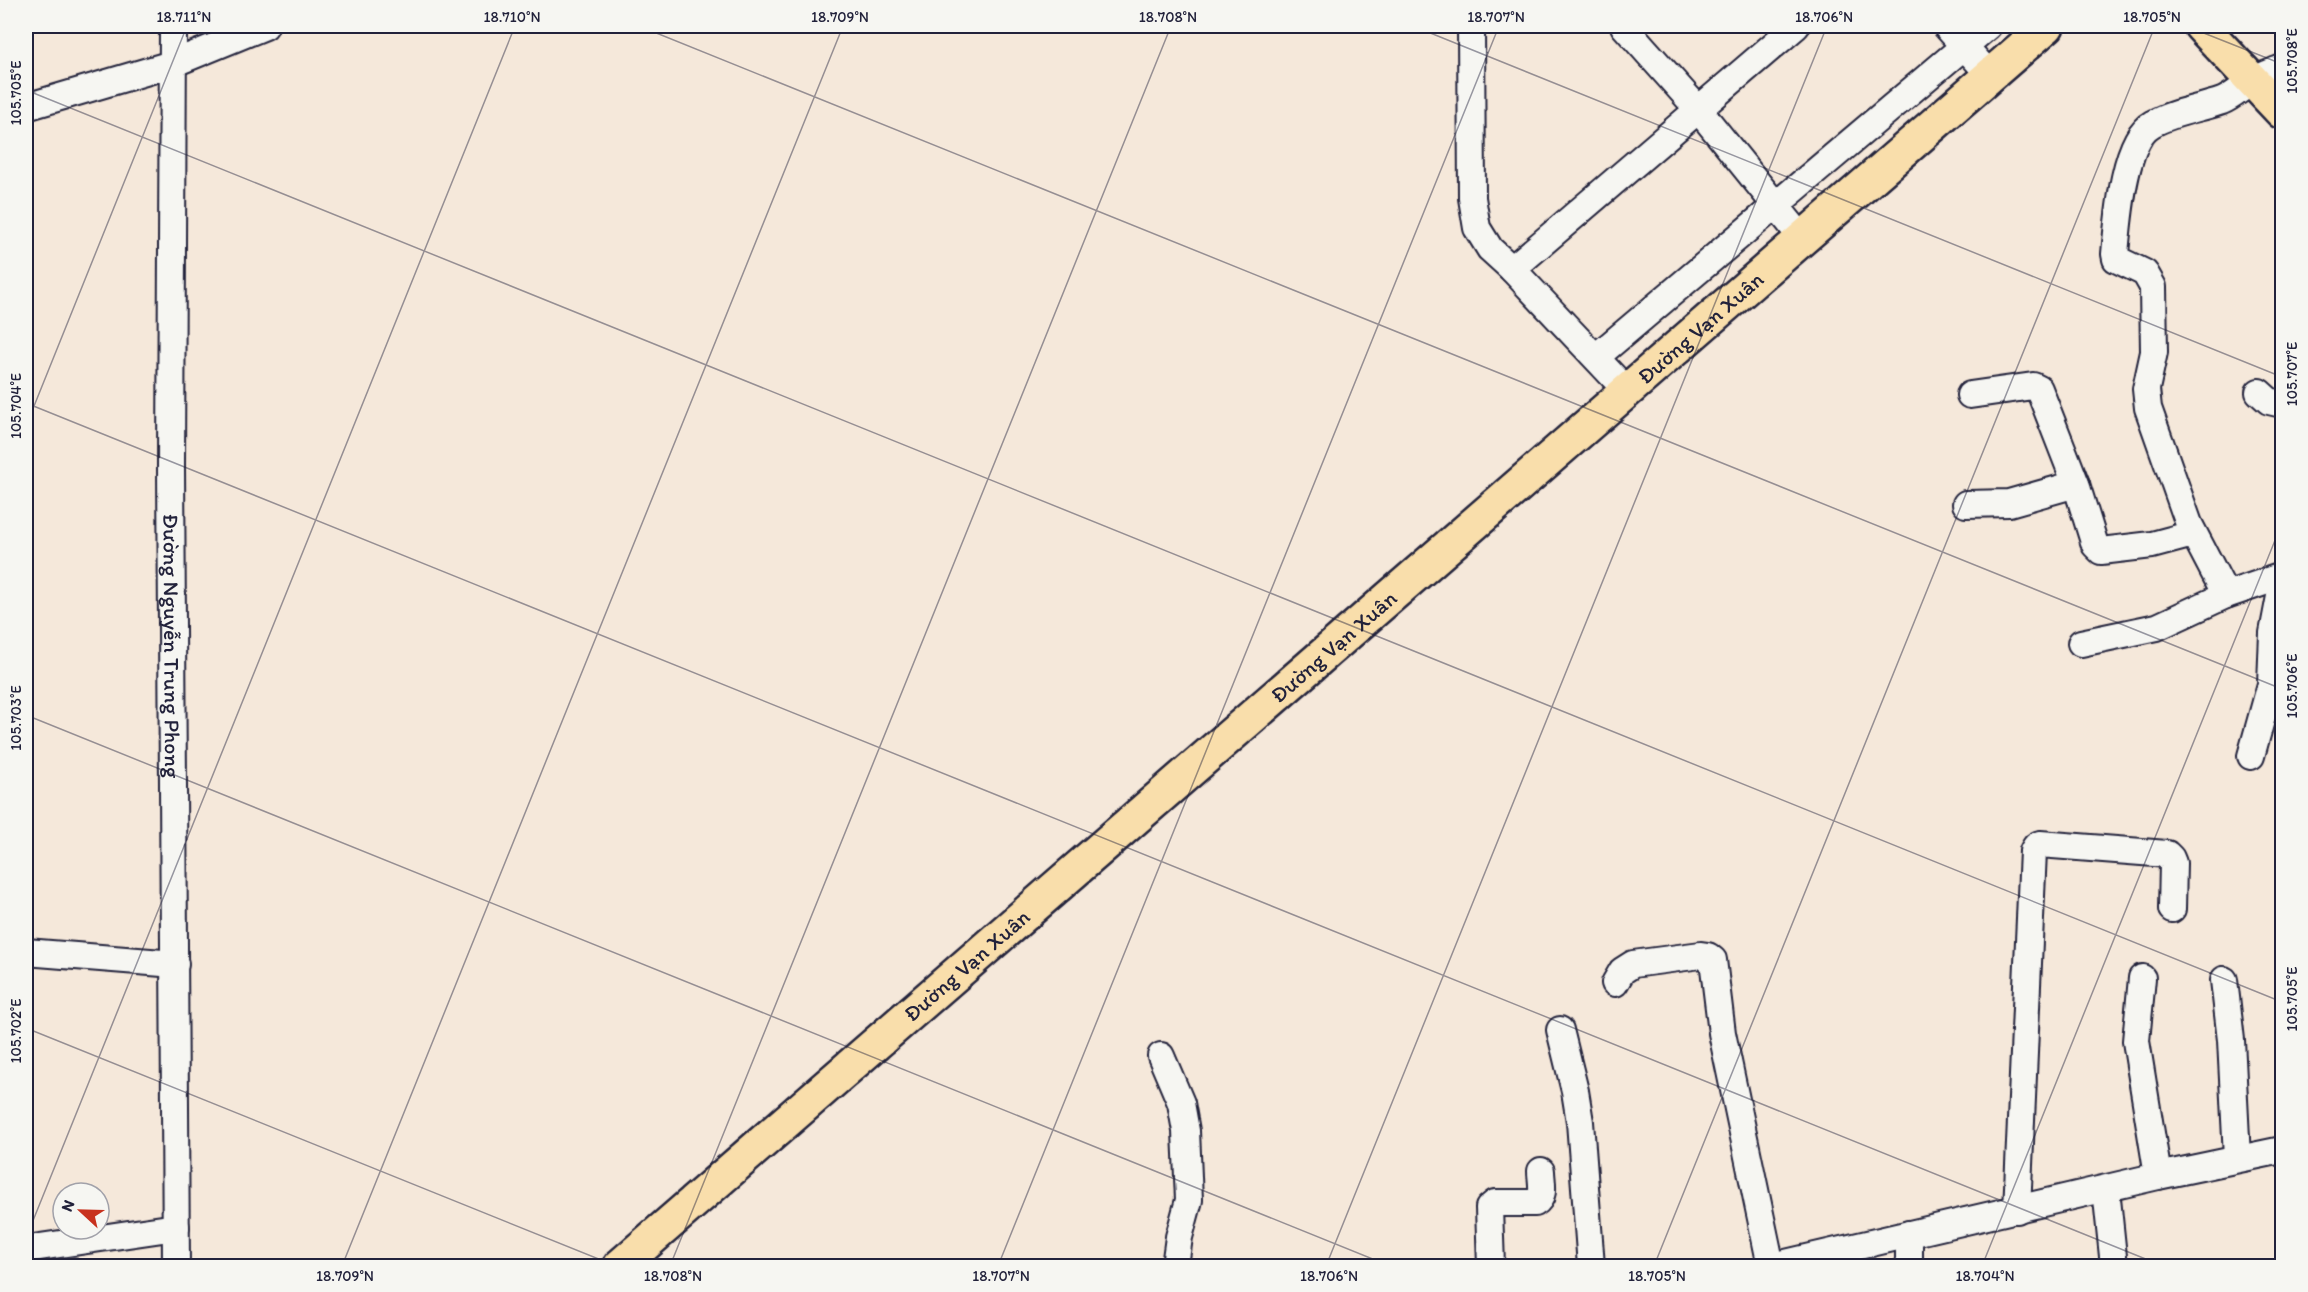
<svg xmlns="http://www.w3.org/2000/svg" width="2308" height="1292" font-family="Itim,sans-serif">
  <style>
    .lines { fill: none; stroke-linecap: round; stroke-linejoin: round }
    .minor-casing { stroke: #22223b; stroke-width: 30 }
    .major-casing { stroke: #22223b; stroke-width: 38 }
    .minor { stroke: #f6f6f2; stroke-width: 26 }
    .major { stroke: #f9deab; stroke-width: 33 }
    .ticks { fill: none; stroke: #22223b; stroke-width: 1.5; stroke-opacity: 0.45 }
    .labels { text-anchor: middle; stroke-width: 5; stroke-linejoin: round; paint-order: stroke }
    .street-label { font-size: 22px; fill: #22223b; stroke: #f6f6f2 }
    .neatline { fill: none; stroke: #22223b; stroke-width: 2 }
    .ticks-label { font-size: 15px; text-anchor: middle; fill: #22223b }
  </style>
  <rect width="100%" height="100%" fill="#f5e8da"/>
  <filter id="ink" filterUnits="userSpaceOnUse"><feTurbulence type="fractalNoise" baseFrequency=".0167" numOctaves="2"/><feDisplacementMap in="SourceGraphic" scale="12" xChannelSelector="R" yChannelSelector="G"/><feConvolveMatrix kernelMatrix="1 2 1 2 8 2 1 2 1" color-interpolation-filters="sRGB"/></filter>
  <g filter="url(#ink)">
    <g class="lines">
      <g class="minor-casing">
        <g id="minor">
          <path id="s1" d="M173,26L171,466L176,1266"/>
          <polyline points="1471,26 1472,198 1477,228 1490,249 1512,269 1627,391"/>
          <polyline points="1624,26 1698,109 1802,238"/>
          <polyline points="1946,26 1990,75"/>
          <polyline points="26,107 172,64 265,26"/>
          <polyline points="1512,269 1796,26"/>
          <polyline points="1596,357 1988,26"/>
          <polyline points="2259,392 2269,401 2282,404"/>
          <polyline points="1970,395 2033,386 2039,389 2076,484 2095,545 2101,551 2152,545 2193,534"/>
          <polyline points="1966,504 2009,503 2076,484"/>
          <path d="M2226,595L2189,524L2148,408L2146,389L2154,352L2153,287L2145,273L2116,259L2115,254C2118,223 2123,140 2152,124C2173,112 2199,109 2222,101C2234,96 2242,87 2253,81C2262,75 2273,72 2282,68"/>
          <polyline points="2081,643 2157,627 2226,595 2282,576"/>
          <polyline points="2251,756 2271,684 2273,633 2282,586"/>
          <polyline points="26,952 175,964"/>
          <polyline points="2142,978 2136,1041 2158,1176"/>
          <polyline points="2224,980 2231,1040 2237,1158"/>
          <polyline points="1615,983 1622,971 1633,964 1701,955 1708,956 1713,960 1722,1033 1771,1266"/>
          <polyline points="1560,1030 1575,1091 1580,1122 1591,1266"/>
          <polyline points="1161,1056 1181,1103 1186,1131 1189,1200 1179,1237 1175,1266"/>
          <polyline points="2106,1189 2114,1266"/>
          <polyline points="2017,1210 2033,851 2036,846 2040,844 2167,854 2171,858 2173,863 2172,909"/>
          <polyline points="1909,1234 1909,1266"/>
          <polyline points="26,1249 176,1227"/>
          <path d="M1491,1266L1489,1208L1495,1203H1535C1546,1197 1541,1181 1541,1171"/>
          <polyline points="1773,1266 2158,1176 2282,1150"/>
        </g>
      </g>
      <g class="major-casing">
        <g id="major">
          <polyline points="2201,26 2282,112"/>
          <path id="s2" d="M620,1266L2047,26"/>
        </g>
      </g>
      <use href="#minor" class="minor"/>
      <use href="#major" class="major"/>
    </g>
  </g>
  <path class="ticks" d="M639,26L2282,689M1413,26L2282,377M2186,26L2282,64M26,90L2282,1002M26,403L2163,1266M26,426L187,26M26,715L1390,1266M26,1028L616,1266M26,1238L515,26M342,1266L843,26M670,1266L1171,26M998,1266L1499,26M1326,1266L1827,26M1654,1266L2155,26M1982,1266L2282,523"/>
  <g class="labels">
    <g class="street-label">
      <text dy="8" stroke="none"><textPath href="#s2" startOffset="1431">Đường Vạn Xuân</textPath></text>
      <text dy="8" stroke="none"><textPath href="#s1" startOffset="620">Đường Nguyễn Trung Phong</textPath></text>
      <text dy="8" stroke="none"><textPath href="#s2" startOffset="945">Đường Vạn Xuân</textPath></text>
      <text dy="8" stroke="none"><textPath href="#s2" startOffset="459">Đường Vạn Xuân</textPath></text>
    </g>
  </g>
  <rect width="2308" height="1292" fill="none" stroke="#f6f6f2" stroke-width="66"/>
  <g transform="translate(81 1211) rotate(292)"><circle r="28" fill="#f6f6f2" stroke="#a1a1a9" stroke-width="1.5"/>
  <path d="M0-4.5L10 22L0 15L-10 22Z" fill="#c8321e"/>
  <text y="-9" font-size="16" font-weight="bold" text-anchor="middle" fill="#22223b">N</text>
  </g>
  <rect x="33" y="33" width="2242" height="1226" class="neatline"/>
  <g class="ticks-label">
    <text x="184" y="22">18.711°N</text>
    <text x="512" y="22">18.710°N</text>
    <text x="840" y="22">18.709°N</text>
    <text x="1168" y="22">18.708°N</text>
    <text x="1496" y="22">18.707°N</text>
    <text x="1824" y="22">18.706°N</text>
    <text x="2152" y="22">18.705°N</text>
    <text transform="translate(2292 61) rotate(-90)" y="5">105.708°E</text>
    <text transform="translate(16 93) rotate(-90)" y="5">105.705°E</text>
    <text transform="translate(2292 374) rotate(-90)" y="5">105.707°E</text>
    <text transform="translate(16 406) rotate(-90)" y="5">105.704°E</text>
    <text transform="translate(2292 686) rotate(-90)" y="5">105.706°E</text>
    <text transform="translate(16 718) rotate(-90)" y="5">105.703°E</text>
    <text transform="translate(2292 999) rotate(-90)" y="5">105.705°E</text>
    <text transform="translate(16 1031) rotate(-90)" y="5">105.702°E</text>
    <text x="345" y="1281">18.709°N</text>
    <text x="673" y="1281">18.708°N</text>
    <text x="1001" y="1281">18.707°N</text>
    <text x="1329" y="1281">18.706°N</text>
    <text x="1657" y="1281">18.705°N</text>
    <text x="1985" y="1281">18.704°N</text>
  </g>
</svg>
